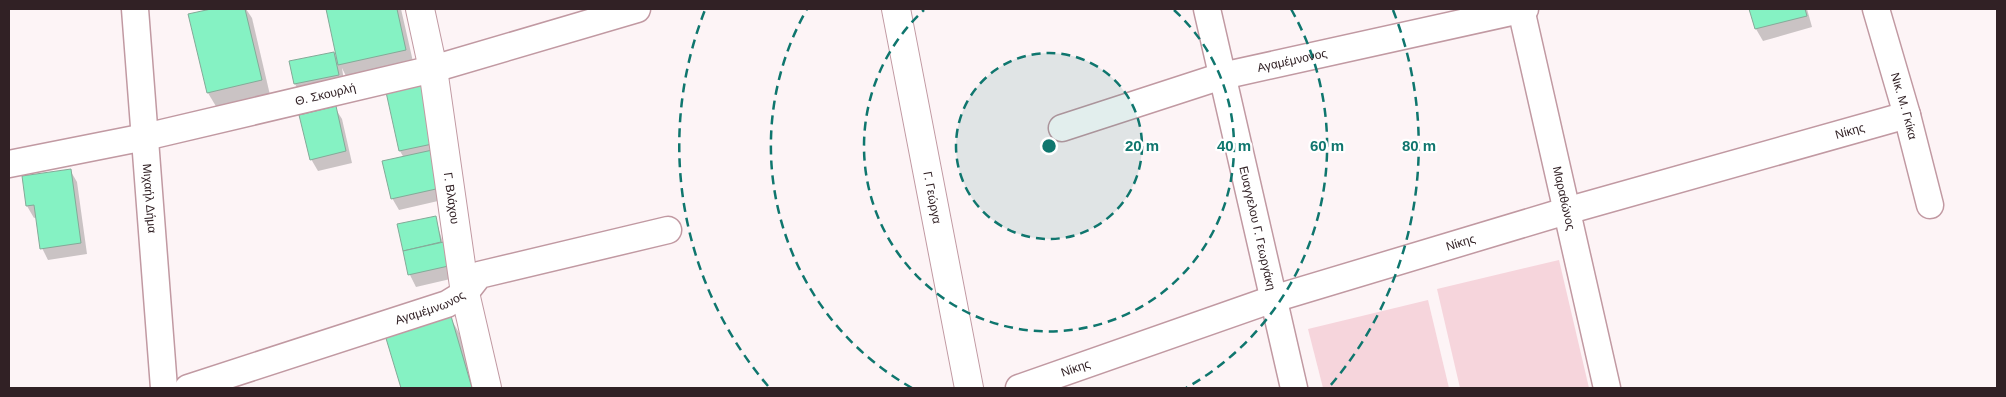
<svg xmlns="http://www.w3.org/2000/svg" width="2006" height="397" font-family="Helvetica,sans-serif">
  <style>
    .green { fill: #f6d5dc }
    .shadow { fill: #0003 }
    .building { fill: #85f2c3; stroke: #84aa98 }
    .lines { fill: none; stroke-linecap: round; stroke-linejoin: round }
    .minor-casing { stroke: #c199a2; stroke-width: 29 }
    .tertiary-casing { stroke: #c199a2; stroke-width: 30 }
    .minor { stroke: #fff; stroke-width: 26 }
    .tertiary { stroke: #fff; stroke-width: 28 }
    .ring { fill: none; stroke: #0f766e; stroke-width: 2.5; stroke-dasharray: 9 6 }
    .labels { text-anchor: middle; stroke-width: 4.5; stroke-linejoin: round; paint-order: stroke }
    .street-label { font-size: 12px; fill: #312125; stroke: #fff }
    .centre { fill: #0f766e; stroke: #fff; stroke-width: 2.5 }
    .ring-label { font-size: 15px; text-anchor: middle; font-weight: bold; fill: #0f766e; stroke: #fff; stroke-width: 4.5; stroke-linejoin: round; paint-order: stroke }
  </style>
  <rect width="100%" height="100%" fill="#fdf4f6"/>
  <g class="green">
    <polygon points="1559,260 1589,388 1460,388 1437,289"/>
    <polygon points="1428,300 1449,388 1323,388 1308,329"/>
  </g>
  <g class="shadow">
    <polygon points="216,9 246,9 252,18 270,95 217,108 208,93 190,15"/>
    <polygon points="328,9 401,9 414,66 348,80 342,68 345,87 302,96 295,84 291,62 334,53 339,61"/>
    <polygon points="1751,9 1807,9 1812,27 1763,41 1756,29"/>
    <polygon points="423,85 451,198 399,210 392,198 404,158 400,151 387,93"/>
    <polygon points="335,108 342,119 352,163 318,171 311,159"/>
    <polygon points="70,170 77,182 87,254 48,260 42,248 37,217 34,218 27,206"/>
    <polygon points="435,217 443,243 459,277 416,287 410,275 404,251"/>
    <polygon points="450,317 459,333 476,388 402,388 386,336"/>
  </g>
  <g class="building">
    <polygon points="211,9 245,9 262,80 207,93 188,14"/>
    <polygon points="326,9 397,9 406,50 338,65"/>
    <polygon points="1749,9 1805,9 1807,16 1755,29"/>
    <polygon points="334,52 339,75 294,84 289,61"/>
    <polygon points="424,84 437,143 399,151 386,92"/>
    <polygon points="336,106 346,151 310,160 299,115"/>
    <polygon points="437,149 445,187 391,199 382,161"/>
    <polygon points="71,169 81,243 40,249 34,205 26,206 22,176"/>
    <polygon points="436,216 441,242 403,251 397,224"/>
    <polygon points="448,241 453,265 408,275 403,251"/>
    <polygon points="451,316 472,388 401,388 385,335"/>
  </g>
  <g class="lines">
    <g class="minor-casing">
      <g id="minor">
        <path id="s1" d="M135,9L164,388"/>
        <path id="s2" d="M1207,9L1294,388"/>
        <path id="s3" d="M1521,9L1607,388"/>
        <path id="s4" d="M1876,9L1907,115L1930,205"/>
        <path id="s5" d="M1062,128L1222,76L1525,9"/>
        <path id="s6" d="M9,164L145,137L433,69L637,9"/>
        <path id="s7" d="M188,388L447,304L465,293L479,275L668,230"/>
        <path id="s8" d="M1019,388L1273,299L1566,211L1907,115"/>
      </g>
    </g>
    <g class="tertiary-casing">
      <g id="tertiary">
        <path id="s9" d="M420,9L433,69L465,293L487,388"/>
        <path id="s10" d="M896,9L969,388"/>
      </g>
    </g>
    <use href="#minor" class="minor"/>
    <use href="#tertiary" class="tertiary"/>
  </g>
  <circle cx="1049" cy="146" r="93" fill="#0f766e" fill-opacity=".12"/>
  <g class="ring">
    <circle cx="1049" cy="146" r="93"/>
    <path d="M1174 10A185 185 0 1 1 924 10"/>
    <path d="M912 388A278 278 0 0 1 807 9M1291 9A278 278 0 0 1 1186 388"/>
    <path d="M768 386A370 370 0 0 1 705 10M1393 10A370 370 0 0 1 1330 386"/>
  </g>
  <g class="labels">
    <g class="street-label">
      <text dy="4" stroke="none"><textPath href="#s5" startOffset="240">Αγαμέμνονος</textPath></text>
      <text dy="4" stroke="none"><textPath href="#s6" startOffset="324">Θ. Σκουρλή</textPath></text>
      <text dy="4" stroke="none"><textPath href="#s4" startOffset="101">Νικ. Μ. Γκίκα</textPath></text>
      <text dy="4" stroke="none"><textPath href="#s8" startOffset="870">Νίκης</textPath></text>
      <text dy="4" stroke="none"><textPath href="#s1" startOffset="190">Μιχαήλ Δήμα</textPath></text>
      <text dy="4" stroke="none"><textPath href="#s10" startOffset="192">Γ. Γεώργα</textPath></text>
      <text dy="4" stroke="none"><textPath href="#s9" startOffset="192">Γ. Βλάχου</textPath></text>
      <text dy="4" stroke="none"><textPath href="#s3" startOffset="194">Μαραθώνος</textPath></text>
      <text dy="4" stroke="none"><textPath href="#s2" startOffset="225">Ευαγγελου Γ. Γεωργάκη</textPath></text>
      <text dy="4" stroke="none"><textPath href="#s8" startOffset="465">Νίκης</textPath></text>
      <text dy="4" stroke="none"><textPath href="#s7" startOffset="255">Αγαμέμνωνος</textPath></text>
      <text dy="4" stroke="none"><textPath href="#s8" startOffset="60">Νίκης</textPath></text>
    </g>
  </g>
  <circle cx="1049" cy="146" r="8" class="centre"/>
  <g class="ring-label">
    <text x="1142" y="151">20 m</text>
    <text x="1234" y="151">40 m</text>
    <text x="1327" y="151">60 m</text>
    <text x="1419" y="151">80 m</text>
  </g>
  <rect width="2006" height="397" fill="none" stroke="#312125" stroke-width="20"/>
</svg>
